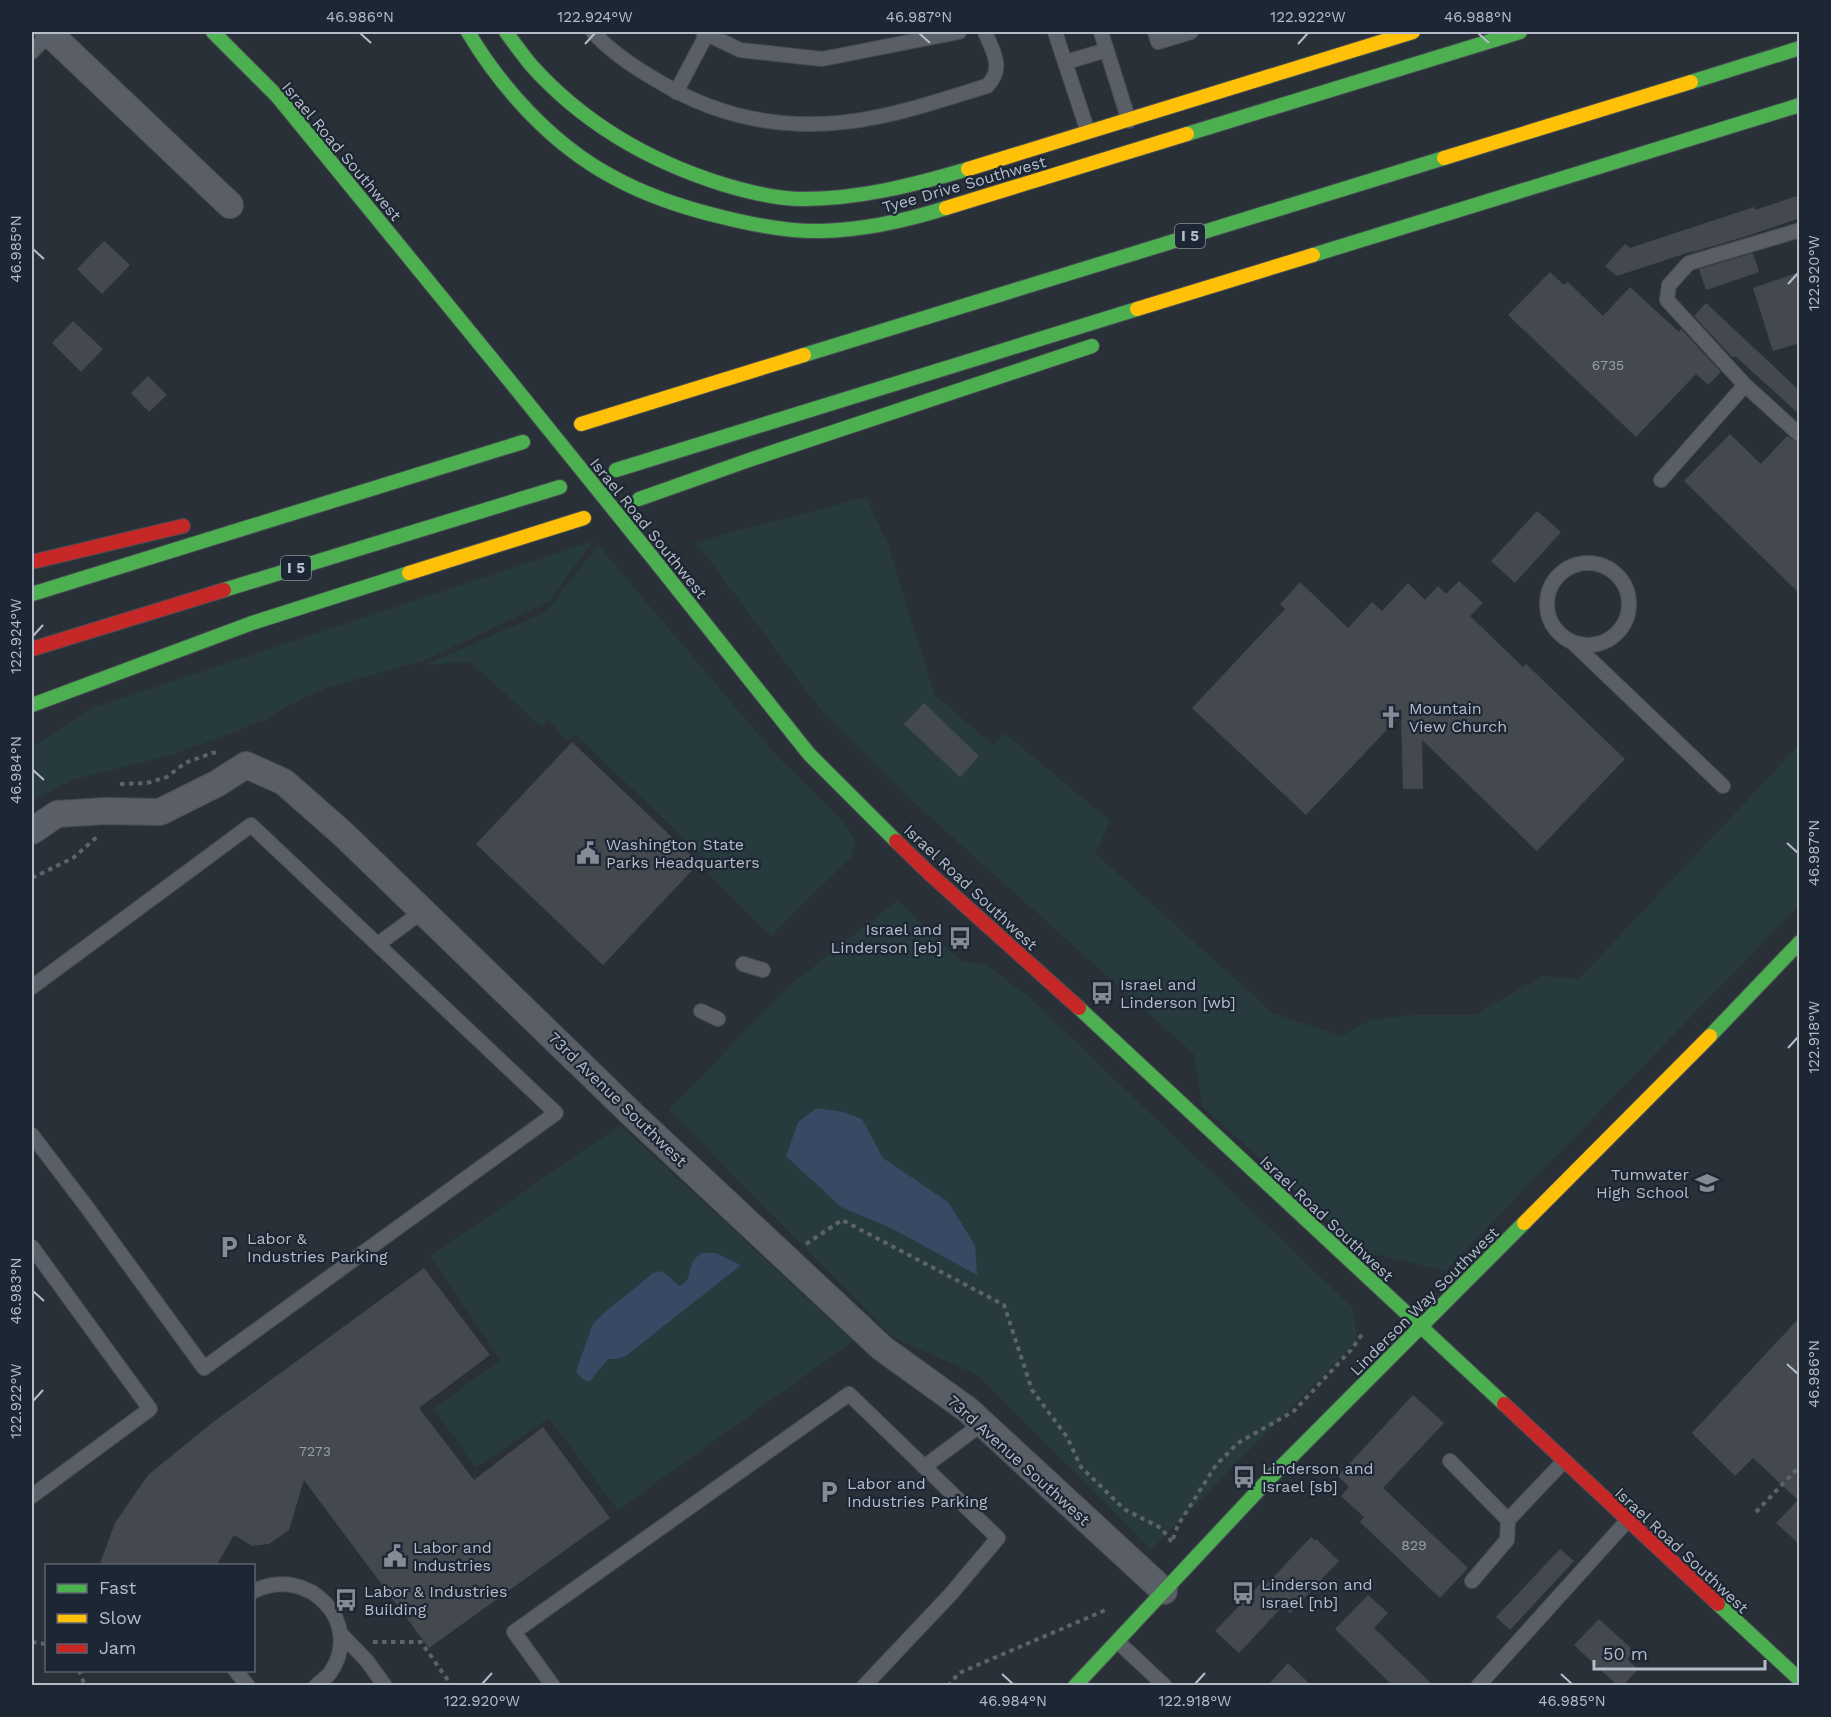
<svg xmlns="http://www.w3.org/2000/svg" width="1831" height="1717" font-family="'Work Sans',sans-serif">
  <style>
    .green { fill: #273a3e }
    .water { fill: #384963 }
    .building { fill: #444950 }
    .lines { fill: none; stroke-linecap: round; stroke-linejoin: round }
    .lane-casing { stroke: #484c53; stroke-width: 16 }
    .street-casing { stroke: #484c53; stroke-width: 28 }
    .fast-casing { stroke: #484c53; stroke-width: 16 }
    .slow-casing { stroke: #484c53; stroke-width: 16 }
    .jam-casing { stroke: #484c53; stroke-width: 16 }
    .path { stroke: #5d636a; stroke-width: 4; stroke-dasharray: 4.5 4.5; stroke-linecap: butt }
    .lane { stroke: #5a5e66; stroke-width: 14 }
    .street { stroke: #5a5e66; stroke-width: 26 }
    .fast { stroke: #4caf50; stroke-width: 14 }
    .slow { stroke: #ffc107; stroke-width: 14 }
    .jam { stroke: #c62828; stroke-width: 14 }
    .fast-bridge-casing { stroke: #484c53; stroke-width: 16; stroke-linecap: butt }
    .fast-bridge { stroke: #4caf50; stroke-width: 14 }
    .ticks { fill: none; stroke: #b4bcc9; stroke-width: 2 }
    .labels { text-anchor: middle; stroke-width: 4.5; stroke-linejoin: round; paint-order: stroke }
    .number-label { font-size: 14px; fill: #989fab }
    .shield { fill: #1d2633; stroke: #878f9c; stroke-width: 1.5 }
    .shield-label { font-size: 15px; font-weight: bold; fill: #b4bcc9 }
    .street-label { font-size: 16px; fill: #b4bcc9; stroke: #1d2633 }
    .poi-label { font-size: 16px; fill: #b4bcc9; stroke: #1d2633; text-anchor: start }
    .neatline { fill: none; stroke: #b4bcc9; stroke-width: 2 }
    .ticks-label { font-size: 15px; text-anchor: middle; fill: #b4bcc9 }
  </style>
  <rect width="100%" height="100%" fill="#2a3038"/>
  <g class="green">
    <polygon points="866,497 888,545 934,694 993,745 1005,733 1110,821 1095,853 1273,1013 1341,1036 1371,1020 1412,1015 1475,1015 1542,976 1579,979 1799,745 1799,905 1445,1271 1362,1251 1203,1107 1194,1054 909,798 820,709 696,542"/>
    <polygon points="593,541 548,602 423,661 332,686 301,699 265,720 172,755 72,780 32,801 32,747 93,708"/>
    <polygon points="598,545 775,754 842,820 855,839 852,856 771,936 709,874 711,864 576,735 566,740 549,720 541,726 470,662 425,665 546,612"/>
    <polygon points="898,900 960,960 987,966 1027,995 1353,1308 1357,1341 1151,1550 978,1375 894,1338 669,1110 789,986"/>
    <polygon points="620,1125 853,1341 618,1510 549,1418 475,1468 434,1408 501,1360 431,1256"/>
  </g>
  <g class="water">
    <polygon points="817,1108 843,1112 862,1119 883,1158 948,1202 975,1245 977,1275 893,1229 841,1207 786,1156 798,1122"/>
    <path d="M701,1253H716L741,1265L626,1356L616,1359H608L589,1382L582,1379L576,1371L593,1324L604,1313L653,1273L662,1271L679,1286C693,1280 687,1270 694,1260C696,1257 699,1255 701,1253Z"/>
  </g>
  <g class="building">
    <polygon points="1800,195 1800,218 1747,236 1693,252 1693,251 1617,276 1605,266 1625,244 1630,248 1754,207 1755,210"/>
    <polygon points="104,241 130,265 102,294 77,269"/>
    <polygon points="1753,253 1759,272 1706,290 1699,269"/>
    <polygon points="1550,272 1564,285 1568,282 1603,316 1630,287 1679,332 1681,329 1721,372 1708,385 1696,374 1636,437 1508,315"/>
    <polygon points="1800,272 1800,343 1773,351 1753,288"/>
    <polygon points="1706,303 1800,391 1800,415 1735,356 1733,358 1694,316"/>
    <polygon points="73,321 103,349 81,372 52,343"/>
    <polygon points="148,376 167,395 149,412 131,393"/>
    <polygon points="1730,434 1761,464 1787,436 1800,444 1800,594 1684,481"/>
    <polygon points="1537,511 1561,532 1515,583 1491,561"/>
    <polygon points="1459,581 1483,603 1470,616 1523,667 1526,664 1625,759 1537,851 1422,740 1423,789 1403,789 1401,715 1306,815 1192,708 1285,609 1280,604 1300,582 1348,628 1372,602 1382,611 1408,583 1425,600 1438,586 1446,594"/>
    <polygon points="924,703 979,756 960,777 904,724"/>
    <polygon points="572,742 699,863 603,965 476,844"/>
    <polygon points="424,1268 490,1355 419,1408 474,1480 543,1427 610,1518 429,1648 304,1480 289,1530 269,1544 252,1546 234,1535 216,1566 99,1566 115,1523 148,1475 212,1423"/>
    <polygon points="1800,1317 1800,1545 1776,1523 1798,1500 1753,1458 1735,1476 1692,1433"/>
    <polygon points="1413,1395 1444,1423 1383,1488 1468,1568 1440,1598 1360,1522 1364,1517 1341,1496 1349,1487 1338,1476"/>
    <polygon points="1311,1537 1315,1541 1316,1539 1339,1561 1290,1613 1283,1606 1239,1653 1215,1631 1261,1583 1265,1586"/>
    <polygon points="1560,1549 1574,1561 1510,1630 1496,1617"/>
    <polygon points="1368,1595 1388,1613 1374,1628 1434,1686 1393,1686 1335,1629"/>
    <polygon points="1599,1619 1634,1651 1627,1659 1638,1669 1623,1686 1618,1686 1574,1645"/>
    <polygon points="1288,1663 1312,1686 1267,1686"/>
  </g>
  <g class="lines">
    <g class="lane-casing">
      <g id="lane">
        <path d="M593,32C609,50 637,69 658,81C725,122 800,133 877,117C914,110 951,97 987,86C1005,68 993,52 985,32"/>
        <polyline points="703,32 740,50 822,59 959,32"/>
        <polyline points="1055,32 1088,132"/>
        <polyline points="1101,32 1129,121"/>
        <polyline points="1155,32 1158,42 1191,32"/>
        <polyline points="32,52 50,33"/>
        <polyline points="1066,62 1107,50"/>
        <polyline points="676,92 708,32"/>
        <polyline points="1745,385 1667,300 1669,285 1689,263 1800,230"/>
        <polyline points="1661,480 1745,385 1800,435"/>
        <circle cx="1588" cy="604" r="41"/>
        <polyline points="1572,642 1723,786"/>
        <polyline points="378,944 423,911"/>
        <polyline points="743,964 763,970"/>
        <polyline points="32,987 251,825 556,1113 204,1368 86,1206 32,1135"/>
        <polyline points="701,1011 718,1019"/>
        <polyline points="32,1247 150,1409 32,1496"/>
        <polyline points="1450,1461 1508,1520 1563,1462"/>
        <polyline points="924,1467 983,1423"/>
        <polyline points="1472,1581 1507,1540 1508,1520"/>
        <path d="M254,1591C308,1564 365,1623 330,1673C327,1677 321,1681 316,1686"/>
        <polyline points="340,1633 367,1661 385,1686"/>
        <polyline points="1117,1641 1165,1686"/>
        <polyline points="235,1670 248,1686"/>
        <polyline points="553,1686 514,1632 849,1394 998,1538 950,1595 864,1686"/>
        <polyline points="1478,1686 1627,1521"/>
      </g>
    </g>
    <g class="street-casing">
      <g id="street">
        <polyline points="48,32 230,205"/>
        <polyline points="32,831 57,814 106,811 160,812 218,783 246,765 284,782 343,834 634,1116 882,1348 968,1410 1164,1591"/>
      </g>
    </g>
    <g class="fast-casing">
      <g id="fast">
        <polyline points="213,32 277,96 505,375"/>
        <path d="M468,32C502,89 552,144 611,176C645,195 684,208 722,217C754,225 788,232 821,231C864,230 905,221 946,208"/>
        <path d="M506,32C514,43 522,54 531,65C582,122 649,161 722,184C748,192 775,199 803,199C859,199 914,185 968,169"/>
        <polyline points="1691,82 1800,48"/>
        <polyline points="1187,134 1520,32"/>
        <polyline points="1313,255 1800,105"/>
        <polyline points="804,355 1444,158"/>
        <polyline points="616,470 1137,309"/>
        <polyline points="639,499 752,459 1092,346"/>
        <polyline points="648,552 809,754 896,841"/>
        <polyline points="224,590 560,487"/>
        <polyline points="32,594 523,442"/>
        <polyline points="32,705 252,623 409,573"/>
        <polyline points="1079,1008 1504,1404"/>
        <polyline points="1710,1036 1800,942"/>
        <polyline points="1718,1604 1800,1680"/>
        <polyline points="1075,1686 1268,1480 1524,1223"/>
      </g>
    </g>
    <g class="slow-casing">
      <g id="slow">
        <polyline points="1444,158 1691,82"/>
        <polyline points="968,169 1413,32"/>
        <polyline points="946,208 1187,134"/>
        <polyline points="1137,309 1313,255"/>
        <polyline points="581,424 804,355"/>
        <polyline points="409,573 584,518"/>
        <polyline points="1524,1223 1710,1036"/>
      </g>
    </g>
    <g class="jam-casing">
      <g id="jam">
        <polyline points="32,562 183,526"/>
        <polyline points="32,649 224,590"/>
        <polyline points="896,841 929,873 1079,1008"/>
        <polyline points="1504,1404 1718,1604"/>
      </g>
    </g>
    <g class="path">
      <polyline points="120,784 147,783 167,777 185,763 212,753 220,752"/>
      <polyline points="32,878 73,858 98,836"/>
      <polyline points="806,1244 842,1220 1004,1305 1032,1390 1067,1437 1081,1467 1124,1509 1161,1528 1172,1542"/>
      <polyline points="1756,1512 1800,1466"/>
      <polyline points="1173,1539 1178,1525 1216,1465 1238,1443 1294,1411 1351,1350 1363,1333"/>
      <polyline points="32,1642 46,1644"/>
      <polyline points="373,1642 421,1642 452,1686"/>
      <polyline points="79,1670 85,1686"/>
      <polyline points="948,1686 959,1673 1108,1609"/>
    </g>
    <use href="#lane" class="lane"/>
    <use href="#street" class="street"/>
    <use href="#fast" class="fast"/>
    <use href="#slow" class="slow"/>
    <use href="#jam" class="jam"/>
    <g class="fast-bridge-casing">
      <polyline id="fast-bridge" points="505,375 648,552"/>
    </g>
    <use href="#fast-bridge" class="fast-bridge"/>
  </g>
  <path class="ticks" d="M360,33L371,43M919,33L930,43M1478,33L1489,43M585,44L595,33M1298,44L1308,33M33,249L44,259M1788,284L1798,273M33,636L43,625M33,770L44,780M1787,843L1798,853M1788,1048L1798,1037M33,1291L44,1301M1787,1364L1798,1374M33,1401L43,1390M1002,1674L1013,1684M1561,1674L1572,1684M482,1684L492,1673M1195,1684L1205,1673"/>
  <defs>
    <g id="church-bare" transform="scale(1.8)"><path d="M-1.2-6h2.4v3.5h3.3v2.4h-3.3V6h-2.4V-.1h-3.3v-2.4h3.3Z" fill="#848b96" stroke="#1d2633" stroke-width="2.5" paint-order="stroke"/></g>
    <g id="civic-bare" transform="scale(1.8)"><path d="M-.6-6.5H3V-4.5H.6V-3L4-1V1h2V6H-6V1h2V-1L-.6-3ZM-1.2 2.5V6h2.4V2.5Z" fill="#848b96" stroke="#1d2633" stroke-width="2.5" paint-order="stroke"/></g>
    <g id="bus-bare" transform="scale(1.8)"><path d="M-5-6H5V4H4V6H2V4H-2V6H-4V4H-5ZM-3.5-4V0h7V-4ZM-3.5 1.2v1.5H-2V1.2ZM2 1.2v1.5H3.5V1.2Z" fill="#848b96" stroke="#1d2633" stroke-width="2.5" paint-order="stroke"/></g>
    <g id="school-bare" transform="scale(1.8)"><path d="M0-5L7-2L0 1L-7-2ZM-4 1L0 2.5L4 1V4Q0 6-4 4Z" fill="#848b96" stroke="#1d2633" stroke-width="2.5" paint-order="stroke"/></g>
    <g id="parking-bare" transform="scale(1.8)"><path d="M-3.5-5.5H1a3.5 3.5 0 0 1 0 7H-1V5.5H-3.5ZM-1-3.4V-.6H.8a1.4 1.4 0 0 0 0-2.8Z" fill="#848b96" stroke="#1d2633" stroke-width="2.5" paint-order="stroke"/></g>
  </defs>
  <g fill-rule="evenodd">
    <use href="#church-bare" x="1391" y="717"/>
    <use href="#civic-bare" x="588" y="853"/>
    <use href="#bus-bare" x="960" y="938"/>
    <use href="#bus-bare" x="1102" y="993"/>
    <use href="#school-bare" x="1707" y="1183"/>
    <use href="#parking-bare" x="229" y="1247"/>
    <use href="#bus-bare" x="1244" y="1477"/>
    <use href="#parking-bare" x="829" y="1492"/>
    <use href="#civic-bare" x="395" y="1556"/>
    <use href="#bus-bare" x="1243" y="1593"/>
    <use href="#bus-bare" x="346" y="1600"/>
  </g>
  <g class="labels">
    <g class="number-label">
      <text x="1608" y="370">6735</text>
      <text x="315" y="1456">7273</text>
      <text x="1414" y="1550">829</text>
    </g>
    <g class="shield">
      <rect x="1175" y="224" width="30" height="24" rx="4.5"/>
      <rect x="281" y="556" width="30" height="24" rx="4.5"/>
    </g>
    <g class="shield-label">
      <text x="1190" y="241">I 5</text>
      <text x="296" y="573">I 5</text>
    </g>
    <g class="street-label">
      <text transform="translate(342 151) rotate(50)" y="6">Israel Road Southwest</text>
      <text transform="translate(964 184) rotate(-16)" y="6">Tyee Drive Southwest</text>
      <text transform="translate(649 528) rotate(51)" y="6">Israel Road Southwest</text>
      <text transform="translate(971 887) rotate(43)" y="6">Israel Road Southwest</text>
      <text transform="translate(618 1099) rotate(44)" y="6">73rd Avenue Southwest</text>
      <text transform="translate(1327 1218) rotate(43)" y="6">Israel Road Southwest</text>
      <text transform="translate(1424 1301) rotate(-45)" y="6">Linderson Way Southwest</text>
      <text transform="translate(1019 1460) rotate(42)" y="6">73rd Avenue Southwest</text>
      <text transform="translate(1682 1550) rotate(43)" y="6">Israel Road Southwest</text>
    </g>
    <g class="poi-label">
      <text x="1409" y="714">Mountain<tspan x="1409" dy="18">View Church</tspan></text>
      <text x="606" y="850">Washington State<tspan x="606" dy="18">Parks Headquarters</tspan></text>
      <text x="942" y="935" text-anchor="end">Israel and<tspan x="942" dy="18">Linderson [eb]</tspan></text>
      <text x="1120" y="990">Israel and<tspan x="1120" dy="18">Linderson [wb]</tspan></text>
      <text x="1689" y="1180" text-anchor="end">Tumwater<tspan x="1689" dy="18">High School</tspan></text>
      <text x="247" y="1244">Labor &amp;<tspan x="247" dy="18">Industries Parking</tspan></text>
      <text x="1262" y="1474">Linderson and<tspan x="1262" dy="18">Israel [sb]</tspan></text>
      <text x="847" y="1489">Labor and<tspan x="847" dy="18">Industries Parking</tspan></text>
      <text x="413" y="1553">Labor and<tspan x="413" dy="18">Industries</tspan></text>
      <text x="1261" y="1590">Linderson and<tspan x="1261" dy="18">Israel [nb]</tspan></text>
      <text x="364" y="1597">Labor &amp; Industries<tspan x="364" dy="18">Building</tspan></text>
    </g>
  </g>
  <rect width="1831" height="1717" fill="none" stroke="#1d2633" stroke-width="66"/>
  <rect x="45" y="1564" width="210" height="108" fill="#1d2633" stroke="#59626f" stroke-width="1.5"/>
  <rect x="57" y="1584" width="30" height="9" fill="#4caf50" stroke="#59626f" stroke-width="1.5"/>
  <text x="99" y="1594" font-size="18" fill="#b4bcc9">Fast</text>
  <rect x="57" y="1614" width="30" height="9" fill="#ffc107" stroke="#59626f" stroke-width="1.5"/>
  <text x="99" y="1624" font-size="18" fill="#b4bcc9">Slow</text>
  <rect x="57" y="1644" width="30" height="9" fill="#c62828" stroke="#59626f" stroke-width="1.5"/>
  <text x="99" y="1654" font-size="18" fill="#b4bcc9">Jam</text>
  <path d="M1594 1660v9h171v-9" fill="none" stroke="#b4bcc9" stroke-width="3"/>
  <text x="1603" y="1660" font-size="18" fill="#b4bcc9" stroke="#1d2633" stroke-width="4.5" paint-order="stroke">50 m</text>
  <rect x="33" y="33" width="1765" height="1651" class="neatline"/>
  <g class="ticks-label">
    <text x="360" y="22">46.986°N</text>
    <text x="595" y="22">122.924°W</text>
    <text x="919" y="22">46.987°N</text>
    <text x="1308" y="22">122.922°W</text>
    <text x="1478" y="22">46.988°N</text>
    <text transform="translate(16 249) rotate(-90)" y="5">46.985°N</text>
    <text transform="translate(1814 273) rotate(-90)" y="5">122.920°W</text>
    <text transform="translate(16 636) rotate(-90)" y="5">122.924°W</text>
    <text transform="translate(16 770) rotate(-90)" y="5">46.984°N</text>
    <text transform="translate(1814 853) rotate(-90)" y="5">46.987°N</text>
    <text transform="translate(1814 1037) rotate(-90)" y="5">122.918°W</text>
    <text transform="translate(16 1291) rotate(-90)" y="5">46.983°N</text>
    <text transform="translate(1814 1374) rotate(-90)" y="5">46.986°N</text>
    <text transform="translate(16 1401) rotate(-90)" y="5">122.922°W</text>
    <text x="482" y="1706">122.920°W</text>
    <text x="1013" y="1706">46.984°N</text>
    <text x="1195" y="1706">122.918°W</text>
    <text x="1572" y="1706">46.985°N</text>
  </g>
</svg>
